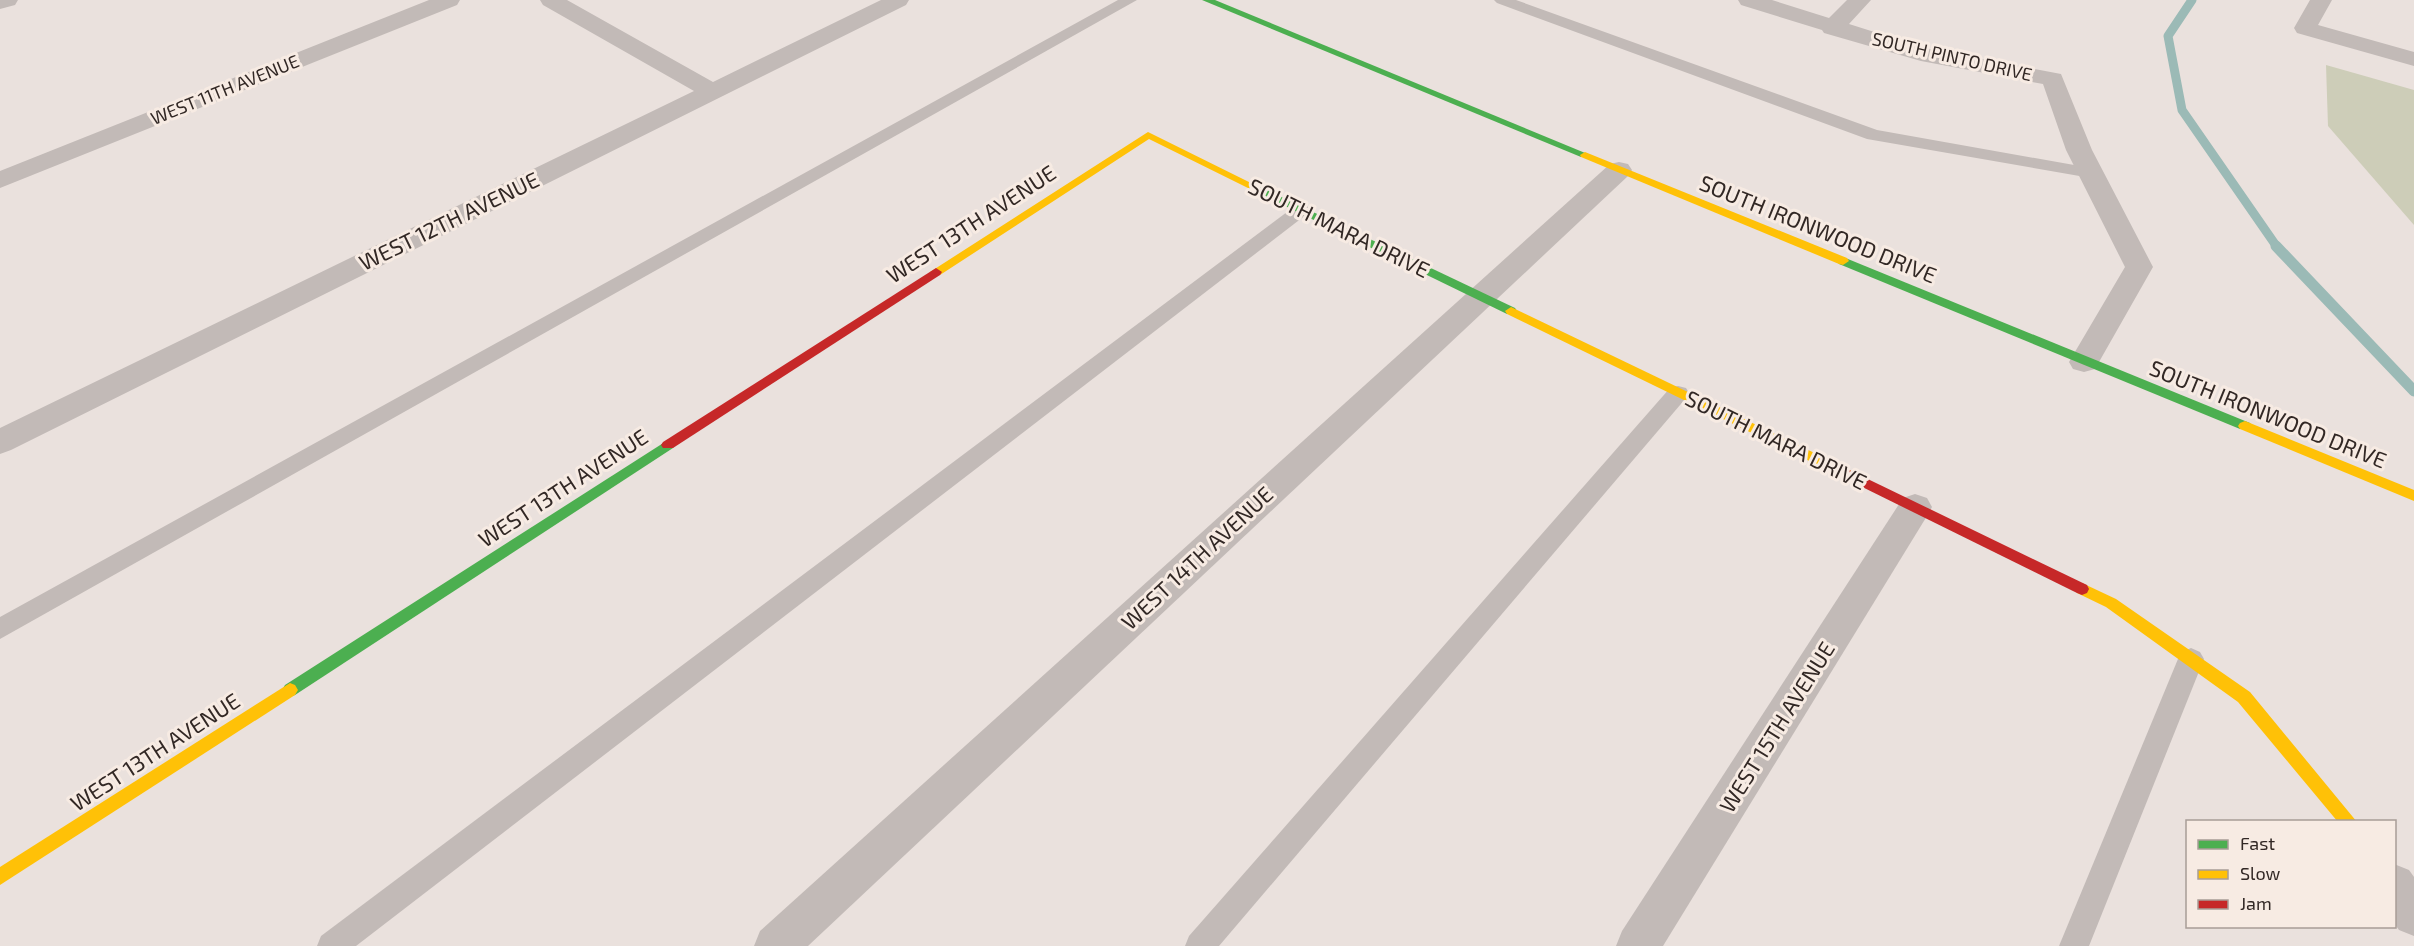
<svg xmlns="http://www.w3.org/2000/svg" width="2414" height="946" font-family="'Exo 2',sans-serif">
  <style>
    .green { fill: #cdcdb8 }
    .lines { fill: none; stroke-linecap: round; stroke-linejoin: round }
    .stream-far1 { stroke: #9bbab6; stroke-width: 9 }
    .stream { stroke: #9bbab6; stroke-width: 11 }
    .lane { fill: #c2bab7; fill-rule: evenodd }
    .street { fill: #c2bab7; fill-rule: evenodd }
    .fast { fill: #4caf50; fill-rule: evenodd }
    .slow { fill: #ffc107; fill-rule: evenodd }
    .jam { fill: #c62828; fill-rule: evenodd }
    .labels { text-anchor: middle; stroke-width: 6; stroke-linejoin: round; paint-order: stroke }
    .far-street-label { font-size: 18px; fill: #322825; stroke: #f7ebe3 }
    .street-label { font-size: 22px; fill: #322825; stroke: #f7ebe3 }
  </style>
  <rect width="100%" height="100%" fill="#eae1dd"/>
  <polygon class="green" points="2326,65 2414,90 2414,225 2328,126"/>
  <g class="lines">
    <polyline class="stream-far1" points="2192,0 2168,36 2182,110 2277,247"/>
    <polyline class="stream" points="2276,246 2414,391"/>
    <g class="lane">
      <polygon points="1118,0 1137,0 0,639 0,617"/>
      <polygon points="1494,0 1516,0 1877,130 2091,168 2097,169 2100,173 2097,177 2091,178 1867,139 1497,3"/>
      <polygon points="1301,204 1307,206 1310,210 1307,214 356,946 317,946 321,936 1295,206"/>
      <polygon points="1678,386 1686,388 1689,393 1686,398 1219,946 1185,946 1189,936 1670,388"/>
      <polygon points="2191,648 2200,652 2204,659 2089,946 2059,946 2178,659 2182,652"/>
    </g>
    <g class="street">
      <polygon points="0,0 18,0 15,5 0,9"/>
      <polygon points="429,0 460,0 457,5 0,188 0,171"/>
      <polygon points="540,0 567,0 713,82 881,0 909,0 906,5 11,450 0,454 0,428 694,91 543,5"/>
      <polygon points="1738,0 1772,0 1829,18 1847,0 1871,0 1849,24 1925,48 2061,74 2092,150 2153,267 2095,369 2084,372 2073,369 2069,362 2125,267 2066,150 2043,84 1921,61 1824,33 1822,30 1741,5"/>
      <polygon points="2310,0 2332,0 2318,25 2414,52 2414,66 2297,33 2294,28"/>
      <polygon points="1619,162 1628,164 1632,170 1628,176 808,946 754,946 760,931 1610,164"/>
      <polygon points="1915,494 1927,498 1932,507 1927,516 1663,946 1616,946 1622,931 1903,498"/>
      <polygon points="2394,864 2409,870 2414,877 2414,936 2399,930 2394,923"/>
    </g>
    <g class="fast">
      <polygon points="1202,0 1215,0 1590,155 1589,157 1581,157"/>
      <polygon points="1252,183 1515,308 1517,311 1515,314 1507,314 1248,188 1248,184"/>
      <polygon points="1843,257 2250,423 2252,426 2250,429 2240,429 1839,264 1837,261"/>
      <polygon points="668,440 675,445 673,448 295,695 290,697 285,695 282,690 285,685"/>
    </g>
    <g class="slow">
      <polygon points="1148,132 1257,186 1256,188 1248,188 1149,139 940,275 936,276 930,272"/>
      <polygon points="1585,152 1847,258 1849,261 1843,265 1839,264 1581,157 1580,155"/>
      <polygon points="1511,307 1850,470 1852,473 1850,476 1840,476 1507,314 1505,311"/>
      <polygon points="2245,421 2414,490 2414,501 2240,429 2238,426 2240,423"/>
      <polygon points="2082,583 2116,599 2250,692 2357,822 2338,822 2238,702 2106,607 2077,593 2075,589 2077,585"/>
      <polygon points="290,683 295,685 298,690 295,695 0,885 0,867"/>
    </g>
    <g class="jam">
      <polygon points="936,268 942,272 940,275 673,448 663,448 661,445 663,442"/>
      <polygon points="1845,468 2087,585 2089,589 2087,593 2082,595 2077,593 1840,476 1838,473 1840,470"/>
    </g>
  </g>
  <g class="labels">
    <g class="far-street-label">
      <text transform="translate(1952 57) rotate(13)" y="6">SOUTH PINTO DRIVE</text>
      <text transform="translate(225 90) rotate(-22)" y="6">WEST 11TH AVENUE</text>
    </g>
    <g class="street-label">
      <text transform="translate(449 221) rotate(-26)" y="8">WEST 12TH AVENUE</text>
      <text transform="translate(971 224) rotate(-33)" y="8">WEST 13TH AVENUE</text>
      <text transform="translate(1339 228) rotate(26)" y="8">SOUTH MARA DRIVE</text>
      <text transform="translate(1818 229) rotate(22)" y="8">SOUTH IRONWOOD DRIVE</text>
      <text transform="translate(2268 414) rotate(22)" y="8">SOUTH IRONWOOD DRIVE</text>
      <text transform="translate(1776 440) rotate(26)" y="8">SOUTH MARA DRIVE</text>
      <text transform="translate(563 488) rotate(-33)" y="8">WEST 13TH AVENUE</text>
      <text transform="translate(1197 558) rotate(-43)" y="8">WEST 14TH AVENUE</text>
      <text transform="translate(1777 727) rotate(-58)" y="8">WEST 15TH AVENUE</text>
      <text transform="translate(155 752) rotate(-33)" y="8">WEST 13TH AVENUE</text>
    </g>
  </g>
  <rect x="2186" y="820" width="210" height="108" fill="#f7ebe3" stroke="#a89d97" stroke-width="1.5"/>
  <rect x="2198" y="840" width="30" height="9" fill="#4caf50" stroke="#a89d97" stroke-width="1.5"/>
  <text x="2240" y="850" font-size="18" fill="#322825">Fast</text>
  <rect x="2198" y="870" width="30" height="9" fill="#ffc107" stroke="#a89d97" stroke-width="1.5"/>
  <text x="2240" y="880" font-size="18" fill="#322825">Slow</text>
  <rect x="2198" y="900" width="30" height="9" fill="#c62828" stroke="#a89d97" stroke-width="1.5"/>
  <text x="2240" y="910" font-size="18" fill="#322825">Jam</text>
</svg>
